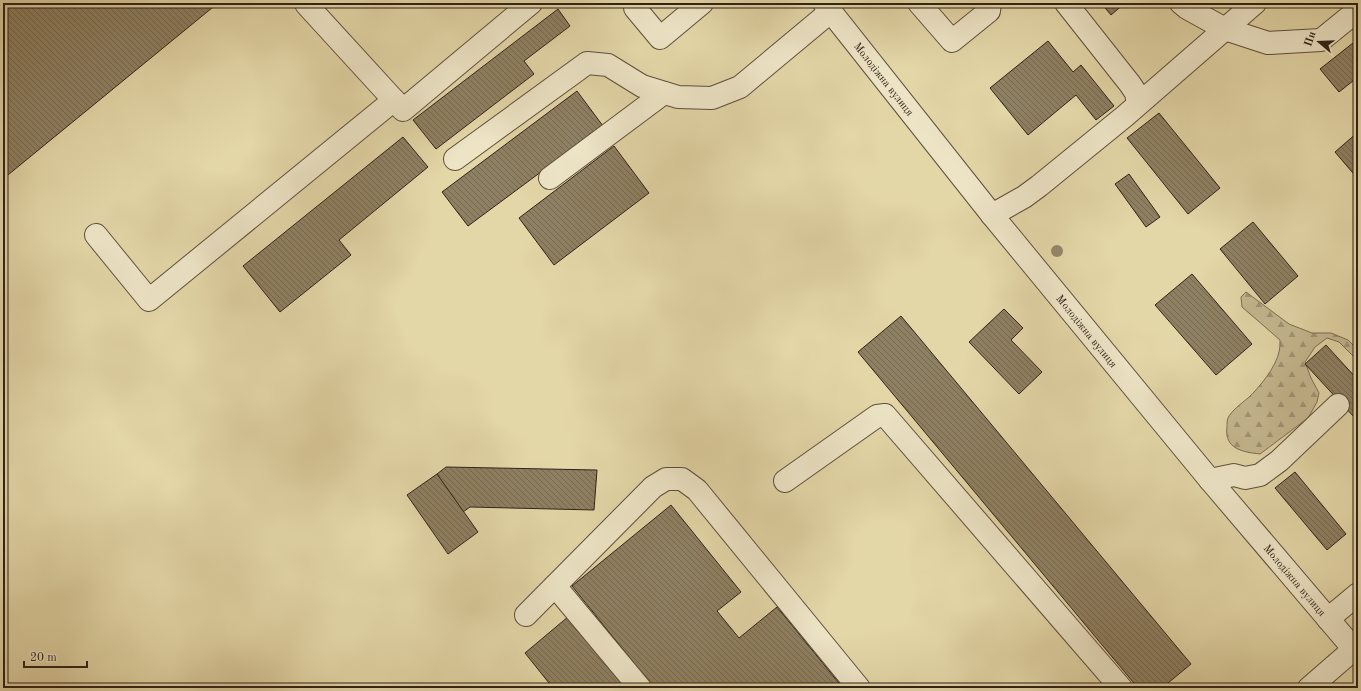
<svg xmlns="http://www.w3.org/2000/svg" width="1361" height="691" font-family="'Old Standard TT',serif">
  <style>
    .forest { fill: url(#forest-firs); stroke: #7b6c54 }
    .building { fill: url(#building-back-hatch); stroke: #312218 }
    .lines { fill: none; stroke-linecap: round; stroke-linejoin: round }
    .minor-casing { stroke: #5e4f3c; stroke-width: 24 }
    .minor { stroke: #ede4c6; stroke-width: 22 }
    .tree { fill: #958769 }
    .labels { text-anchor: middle; stroke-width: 3; stroke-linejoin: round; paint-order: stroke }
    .street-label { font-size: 11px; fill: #312218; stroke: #ede4c6 }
  </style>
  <defs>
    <pattern id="forest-firs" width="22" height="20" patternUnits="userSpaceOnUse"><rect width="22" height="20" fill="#c5b78f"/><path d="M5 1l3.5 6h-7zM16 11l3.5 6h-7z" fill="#a19474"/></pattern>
    <pattern id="building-back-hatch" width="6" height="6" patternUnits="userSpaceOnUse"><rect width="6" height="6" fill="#8e8062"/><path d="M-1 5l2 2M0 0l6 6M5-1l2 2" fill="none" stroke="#756850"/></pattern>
  </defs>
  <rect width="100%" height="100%" fill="#e3d6a7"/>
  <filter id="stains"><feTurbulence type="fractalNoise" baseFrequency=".005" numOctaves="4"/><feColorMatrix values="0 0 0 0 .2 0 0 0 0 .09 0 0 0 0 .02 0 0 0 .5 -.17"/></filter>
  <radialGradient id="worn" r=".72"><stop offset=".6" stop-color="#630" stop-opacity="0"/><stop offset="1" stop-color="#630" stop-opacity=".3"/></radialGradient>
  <path class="forest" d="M1246,292L1289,324L1312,333H1331L1348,340L1356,348L1358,355L1353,356L1339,342L1327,338L1315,347L1305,362L1311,378L1319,393L1317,402L1308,418L1260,454C1243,452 1224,449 1227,427C1227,424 1227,420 1228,418C1231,411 1242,403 1248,398C1259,388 1276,367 1279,352C1280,348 1280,344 1280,340L1242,307L1241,297Z"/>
  <g class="building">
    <polygon points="3,3 218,3 3,179"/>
    <polygon points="1101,3 1125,3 1111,15"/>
    <polygon points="558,9 570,26 524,61 534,74 436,149 413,120"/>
    <polygon points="1358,39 1358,77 1339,92 1320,69"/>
    <polygon points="1048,41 1073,72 1081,65 1114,106 1096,120 1076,95 1028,135 990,88"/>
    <polygon points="577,91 603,126 468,226 442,192"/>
    <polygon points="1159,113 1220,188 1188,214 1127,138"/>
    <polygon points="1358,132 1358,179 1335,152"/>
    <polygon points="403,137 428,167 339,240 351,255 280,312 243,266"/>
    <polygon points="614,146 649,193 554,265 519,218"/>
    <polygon points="1129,174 1160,217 1146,227 1115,184"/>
    <polygon points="1253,222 1298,276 1265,304 1220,249"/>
    <polygon points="1192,274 1252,344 1216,375 1155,305"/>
    <polygon points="1004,309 1023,328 1011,340 1042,372 1019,394 969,342"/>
    <polygon points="901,316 1191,664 1162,688 1138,688 858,352"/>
    <polygon points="1326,345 1358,380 1358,414 1354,417 1305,364"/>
    <polygon points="446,467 597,470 594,510 470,507 463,512 437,474"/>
    <polygon points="1295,472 1346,534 1327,550 1275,488"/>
    <polygon points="437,474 478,532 448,554 407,495"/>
    <polygon points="671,505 741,592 717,611 739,638 777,607 843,688 654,688 572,586"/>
    <polygon points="569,616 628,688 553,688 525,653"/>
  </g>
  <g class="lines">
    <g class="minor-casing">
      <g id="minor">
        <polyline points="824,3 992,215 1210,480 1358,654"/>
        <polyline points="919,3 952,41 989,11 990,3"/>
        <polyline points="1066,3 1130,84 1136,93 1138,104"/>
        <polyline points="1181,3 1187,8 1225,29 1268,43 1321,40 1358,10"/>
        <polyline points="306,4 403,110 531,3"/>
        <polyline points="635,8 660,38 702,3"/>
        <polyline points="455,159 587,63 608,65 642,86 678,97 712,98 740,87 830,12"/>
        <polyline points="550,178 664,93"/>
        <polyline points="992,215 1024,197 1039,186 1125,116 1255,3"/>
        <polyline points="96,235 149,300 394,100"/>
        <polyline points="1210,480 1234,475 1245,478 1260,475 1279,461 1338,405"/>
        <polyline points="785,481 877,416 885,415 1121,688"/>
        <polyline points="555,586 640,688"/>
        <polyline points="526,615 653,487 666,479 682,479 697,490 859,688"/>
        <polyline points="1328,619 1358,594"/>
        <polyline points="1309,688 1354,649"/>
      </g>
    </g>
    <use href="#minor" class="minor"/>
  </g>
  <circle class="tree" cx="1057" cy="251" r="6"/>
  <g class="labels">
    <g class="street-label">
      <text transform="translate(884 79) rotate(52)" y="4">Молодіжна вулиця</text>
      <text transform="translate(1087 331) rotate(51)" y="4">Молодіжна вулиця</text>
      <text transform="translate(1295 580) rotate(50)" y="4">Молодіжна вулиця</text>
    </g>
  </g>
  <rect width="1361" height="691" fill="none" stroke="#e3d6a7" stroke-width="16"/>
  <rect x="4" y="4" width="1353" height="683" fill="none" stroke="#312218" stroke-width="2"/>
  <rect x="8" y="8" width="1345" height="675" fill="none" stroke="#312218"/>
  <g transform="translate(1319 42) rotate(289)" stroke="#ede4c6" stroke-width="3" paint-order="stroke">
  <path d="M0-3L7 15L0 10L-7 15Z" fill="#312218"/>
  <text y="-6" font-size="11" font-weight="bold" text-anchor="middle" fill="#312218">Пн</text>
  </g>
  <path d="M24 661v6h63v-6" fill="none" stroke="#312218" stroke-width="2"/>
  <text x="30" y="661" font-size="12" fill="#312218" stroke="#ede4c6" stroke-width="3" paint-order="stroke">20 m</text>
  <rect width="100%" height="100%" filter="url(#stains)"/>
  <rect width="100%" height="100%" fill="url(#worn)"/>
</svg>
